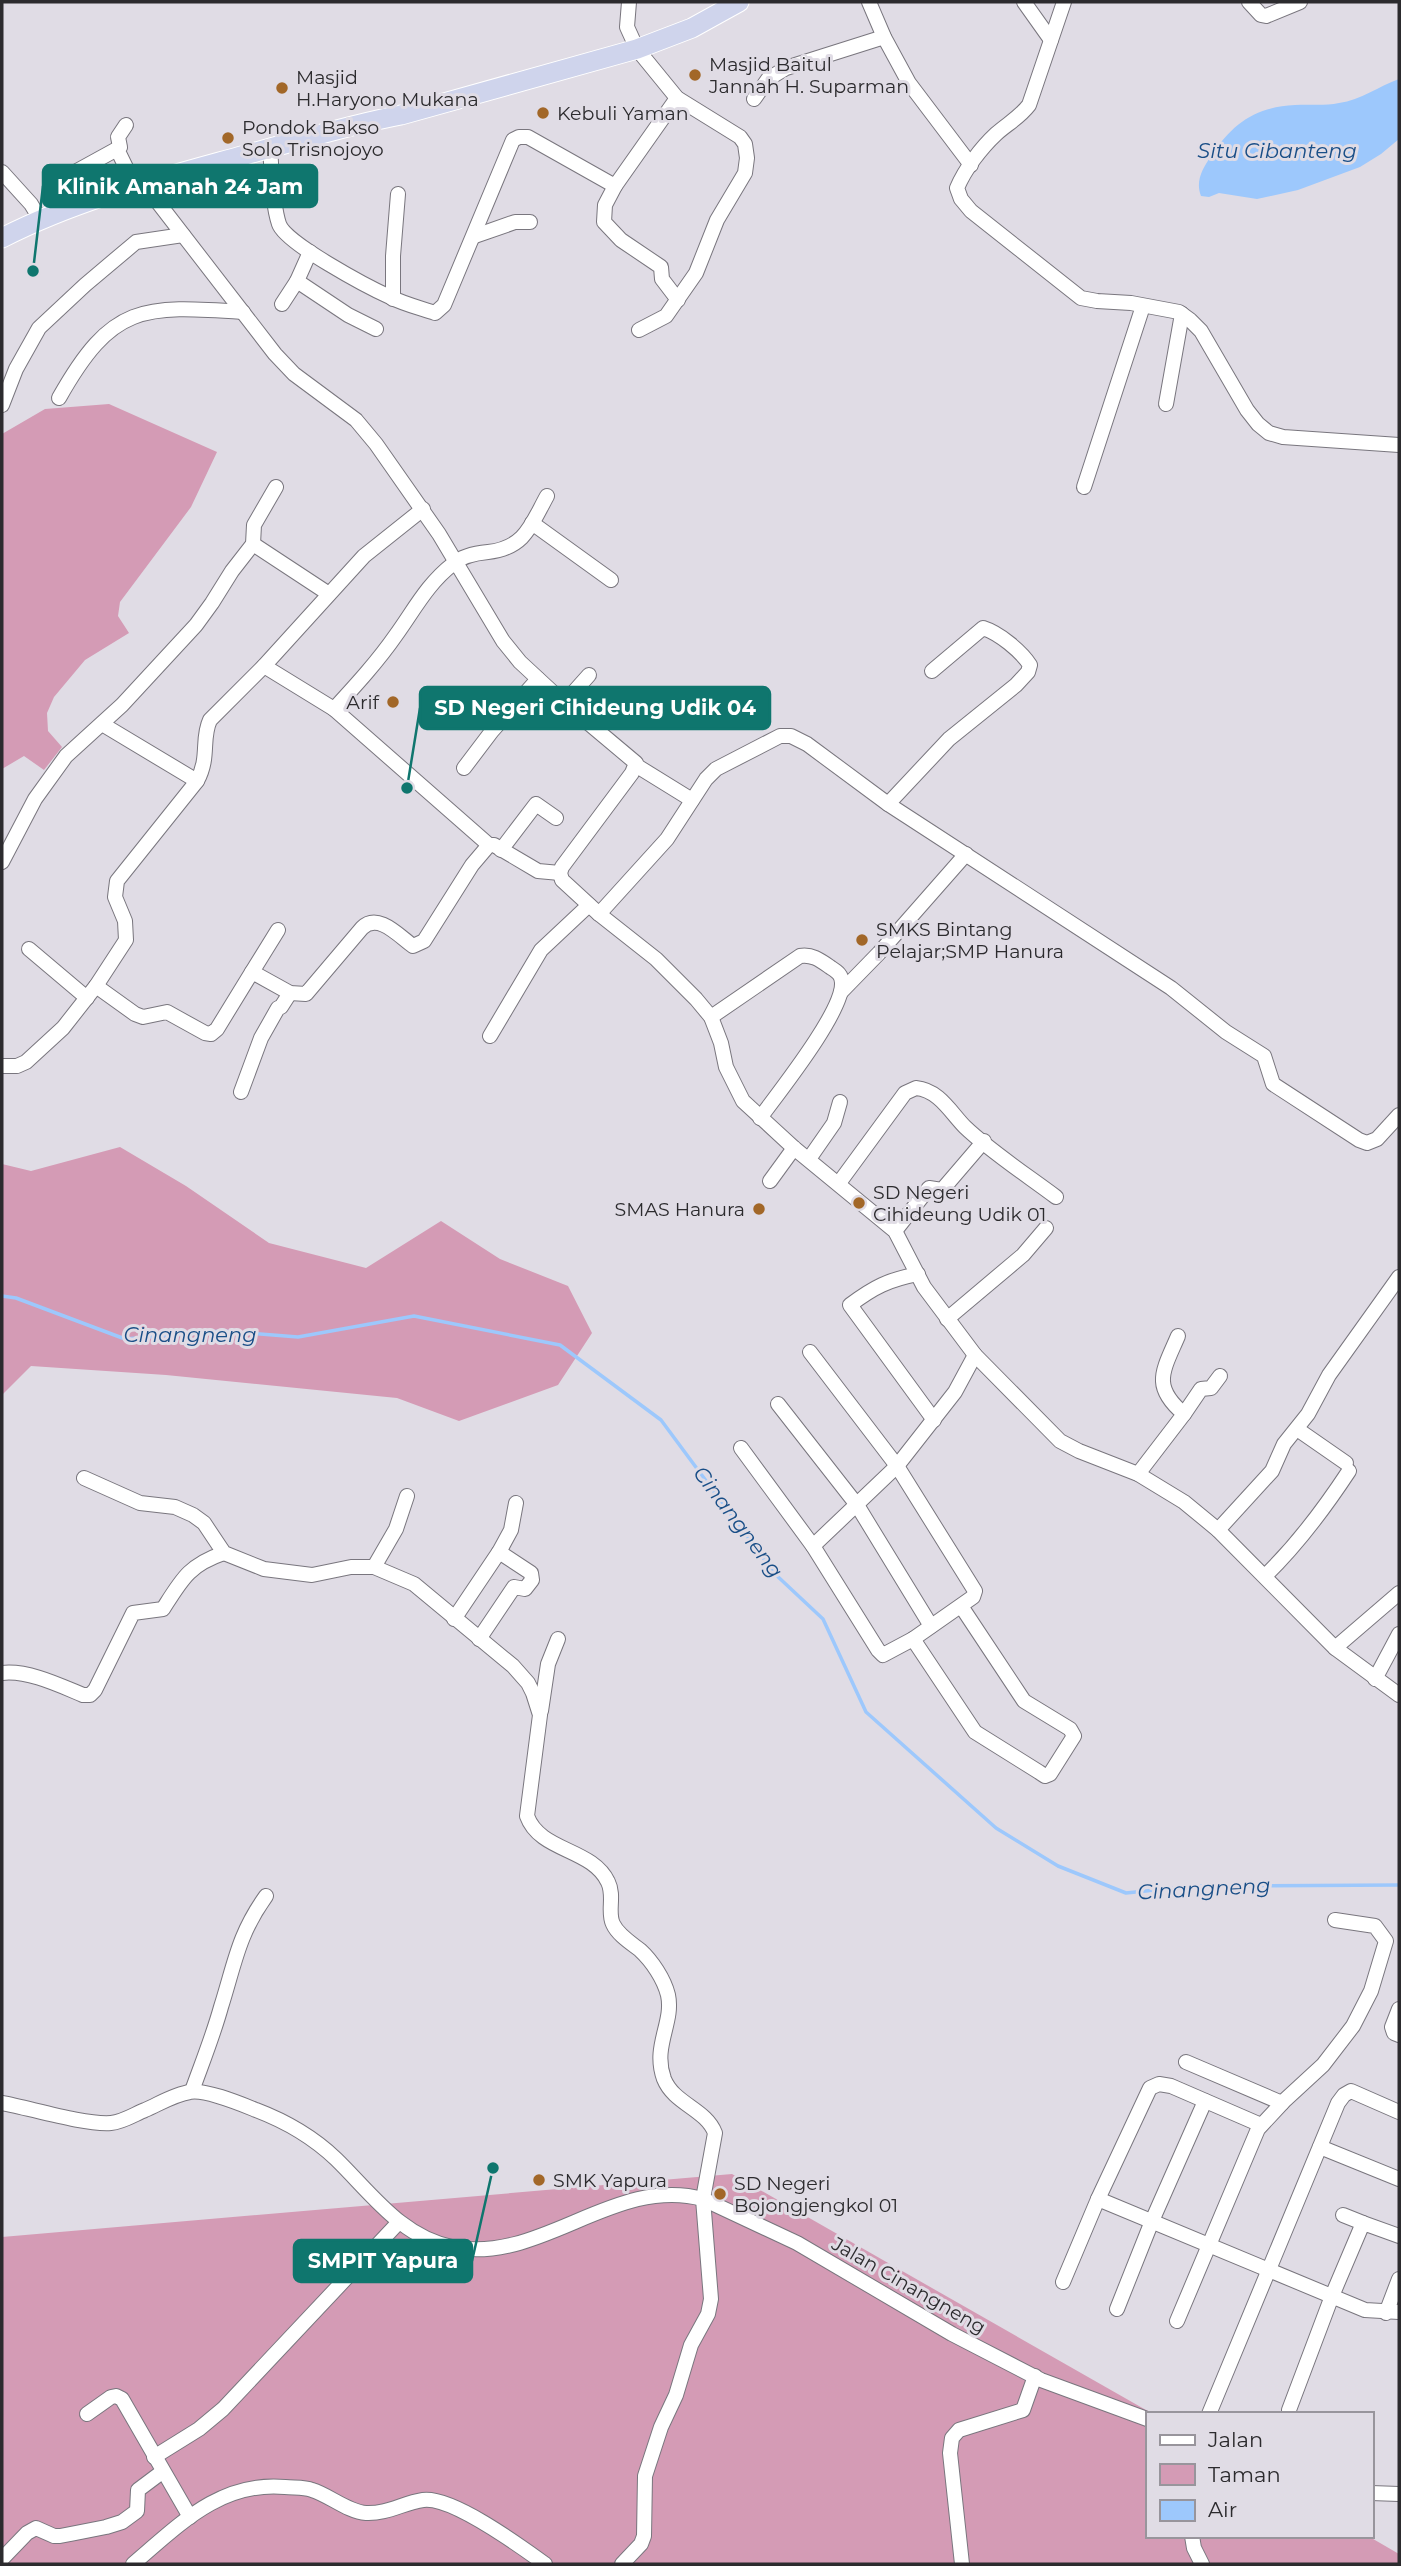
<svg xmlns="http://www.w3.org/2000/svg" width="1401" height="2566" font-family="Montserrat,sans-serif">
  <style>
    .green { fill: #d49bb5 }
    .water { fill: #9dc8fc }
    .lines { fill: none; stroke-linecap: round; stroke-linejoin: round }
    .stream { stroke: #9dc8fc; stroke-width: 3.5 }
    .minor-casing { stroke: #79767e; stroke-width: 16 }
    .highway-casing { stroke: #fff; stroke-width: 21 }
    .minor { stroke: #fff; stroke-width: 14 }
    .highway { stroke: #cfd4ec; stroke-width: 19 }
    .poi-dot { fill: #a26728; stroke: #e0dce5; stroke-width: 2.5 }
    .labels { text-anchor: middle; stroke-width: 6; stroke-linejoin: round; paint-order: stroke }
    .poi-label { font-size: 19px; fill: #2c2b2e; stroke: #e0dce5; text-anchor: start }
    .street-label { font-size: 19px; fill: #2c2b2e; stroke: #e0dce5 }
    .water-label { font-size: 21px; font-style: italic; fill: #194e87; stroke: #e0dce5 }
    .leader { fill: none; stroke: #0f766e; stroke-width: 2.5 }
    .callout-dot { fill: #0f766e; stroke: #e0dce5; stroke-width: 2.5 }
    .callout { fill: #0f766e; stroke: #0f766e; stroke-width: 2.5 }
    .callout-label { font-size: 21px; text-anchor: middle; font-weight: bold; fill: #fff }
  </style>
  <rect width="100%" height="100%" fill="#e0dce5"/>
  <g class="green">
    <polygon points="109,404 217,452 191,507 120,602 118,616 129,633 85,660 54,697 47,713 48,731 62,747 44,770 24,756 2,769 2,434 45,409"/>
    <polygon points="120,1147 186,1186 269,1243 366,1268 441,1221 500,1259 568,1286 592,1333 558,1385 459,1421 397,1398 166,1375 31,1366 2,1395 2,1164 31,1171"/>
    <polygon points="732,2174 1153,2414 1147,2414 1147,2536 1368,2536 1399,2554 1399,2564 2,2564 2,2237"/>
  </g>
  <path class="water" d="M1399,79V139L1381,154L1360,167L1298,190L1257,199L1219,193L1209,197L1201,196C1195,181 1203,168 1211,156C1233,123 1255,107 1295,105C1310,104 1325,106 1339,103C1361,100 1379,86 1399,79Z"/>
  <g class="lines">
    <polyline class="stream" points="2,1296 16,1298 125,1339 222,1331 298,1337 414,1316 560,1345 661,1420 775,1574 823,1619 866,1712 996,1828 1058,1866 1126,1893 1194,1886 1399,1885"/>
    <g class="minor-casing">
      <g id="minor">
        <polyline points="629,2 627,27 637,49 677,98 740,137 745,144 747,158 745,173 717,220 696,273 666,316 639,330"/>
        <polyline points="869,2 884,37 909,83 971,165"/>
        <polyline points="1024,2 1051,40"/>
        <path d="M1064,2L1029,105C1019,118 1007,124 996,134C981,148 965,169 957,188L961,199L971,211L1081,298L1097,301L1131,303L1179,312L1190,320L1201,331L1247,410L1258,424L1269,433L1283,437L1399,445"/>
        <polyline points="1249,2 1261,15 1266,16 1300,2"/>
        <polyline points="754,99 768,79 786,68 884,37"/>
        <polyline points="126,125 118,137 120,147 117,149 135,186"/>
        <path d="M270,149C272,171 272,203 279,224C285,243 368,287 390,297C404,304 420,308 435,313L444,305L513,140L519,137H528L615,186L677,98"/>
        <polyline points="77,171 117,149"/>
        <polyline points="2,172 31,204 40,219"/>
        <polyline points="143,183 275,354 294,374 356,420 376,444 439,534 503,641 520,662 561,700 636,763 632,773 562,867 560,873 562,880 599,914 656,959 696,999 711,1017 721,1043 726,1067 743,1101 794,1148 895,1231 924,1287 975,1355 1060,1441 1079,1451 1138,1474 1184,1502 1218,1530 1335,1648 1399,1695"/>
        <polyline points="615,186 605,205 604,222 621,240 661,267 662,279 678,300"/>
        <polyline points="475,236 515,222 530,222"/>
        <polyline points="310,252 297,281 348,315 376,329"/>
        <polyline points="393,299 393,256 398,194"/>
        <polyline points="282,304 297,281"/>
        <path d="M59,398C112,304 142,305 243,312"/>
        <polyline points="1166,404 1182,314"/>
        <polyline points="2,405 16,369 39,328 85,285 136,242 183,235"/>
        <polyline points="1084,487 1143,306"/>
        <polyline points="532,523 611,580"/>
        <polyline points="253,544 329,594"/>
        <polyline points="264,666 334,709 489,845"/>
        <polyline points="564,703 589,675"/>
        <path d="M334,709C356,685 378,661 396,635C414,610 428,583 453,564C462,556 477,553 488,552C525,548 531,525 547,496"/>
        <polyline points="102,724 197,781"/>
        <polyline points="637,766 692,800"/>
        <polyline points="464,768 492,731 538,679"/>
        <path d="M888,804L949,739L1016,685L1028,672L1030,665C1021,651 999,633 983,628L932,671"/>
        <polyline points="501,850 536,804 556,818"/>
        <polyline points="2,862 35,799 66,756 122,705 196,625 212,603 232,571 253,544 254,525 276,487"/>
        <polyline points="599,914 667,839 706,779 716,769 780,736 791,736 807,744 888,804 1171,988 1226,1032 1264,1056 1273,1084 1359,1140 1367,1143 1377,1139 1399,1115"/>
        <polyline points="29,949 87,998"/>
        <polyline points="252,972 278,930"/>
        <path d="M96,986L135,1014L143,1017L167,1012L205,1033L211,1034L217,1029L252,972L290,993L306,994L362,928C378,912 399,936 413,946L424,941L472,865L489,845H494L538,871L560,873"/>
        <polyline points="841,992 879,953 966,854"/>
        <path d="M711,1017L800,956C812,954 820,960 830,967C836,971 842,974 842,983C843,1012 779,1092 760,1118"/>
        <polyline points="490,1036 541,950 589,905"/>
        <path d="M2,1066H17L26,1062L63,1028L96,986L126,940L125,921L115,897L117,881L197,781C210,757 201,739 210,720L264,666L364,556L423,509"/>
        <polyline points="241,1092 261,1038 278,1008 281,1007 290,993"/>
        <polyline points="809,1159 834,1123 840,1102"/>
        <polyline points="770,1181 794,1148"/>
        <path d="M839,1183L905,1093L916,1088C939,1090 951,1113 965,1127C990,1151 1028,1176 1056,1197"/>
        <polyline points="895,1231 929,1188 942,1190 984,1141"/>
        <path d="M918,1274C888,1280 874,1287 850,1305L934,1420"/>
        <polyline points="947,1319 1023,1255 1046,1228"/>
        <polyline points="810,1352 897,1466 975,1591 973,1597 913,1639 883,1655 878,1650 813,1546"/>
        <polyline points="778,1404 857,1505 931,1626"/>
        <polyline points="1184,1414 1201,1389 1211,1388 1220,1376"/>
        <polyline points="1297,1429 1346,1463"/>
        <polyline points="741,1448 813,1546 897,1466 955,1392 975,1355"/>
        <path d="M1138,1474L1184,1414C1151,1386 1163,1371 1178,1336"/>
        <path d="M84,1478L140,1503L175,1507L193,1515L204,1523L224,1553L264,1569L312,1575L351,1567H374L414,1584L513,1666L528,1683L533,1693L540,1715L527,1816C540,1852 592,1848 608,1882C615,1896 607,1912 613,1924C618,1935 631,1943 640,1950C652,1961 664,1979 668,1995C674,2023 652,2046 664,2079C674,2104 706,2109 715,2133L703,2199L711,2299L708,2314L691,2345L676,2395L661,2427L645,2476L644,2536L641,2544L622,2564"/>
        <polyline points="1218,1530 1272,1471 1284,1444 1308,1414 1329,1375 1399,1277"/>
        <polyline points="374,1567 396,1529 407,1496"/>
        <path d="M1265,1576C1298,1544 1324,1509 1349,1471"/>
        <polyline points="454,1619 499,1552 511,1530 516,1503"/>
        <polyline points="479,1639 514,1587 525,1589 532,1580 531,1573 499,1552"/>
        <polyline points="913,1639 975,1732 1039,1772 1045,1776 1050,1774 1074,1736 1070,1729 1024,1701 961,1606"/>
        <polyline points="1335,1648 1399,1593"/>
        <path d="M2,1673C28,1670 59,1685 83,1695H90L95,1690L133,1613L163,1609C182,1579 189,1565 224,1553"/>
        <polyline points="1375,1679 1399,1634"/>
        <polyline points="541,1711 548,1664 558,1639"/>
        <polyline points="1399,2009 1392,2027 1394,2033 1399,2035"/>
        <polyline points="1186,2062 1282,2103"/>
        <path d="M192,2091C202,2063 213,2036 221,2007C235,1963 238,1935 266,1896"/>
        <path d="M2,2103C30,2108 84,2125 111,2123C123,2122 135,2114 145,2110C159,2104 175,2094 190,2092C205,2089 241,2104 256,2110C285,2121 313,2137 336,2159C371,2193 401,2237 452,2247C541,2265 614,2175 703,2199L797,2243L952,2334L1041,2380L1147,2419"/>
        <polyline points="1320,2147 1399,2179"/>
        <polyline points="1098,2199 1365,2310 1399,2312"/>
        <polyline points="1343,2215 1363,2223"/>
        <polyline points="1063,2282 1098,2199 1150,2088 1159,2084 1171,2086 1261,2125"/>
        <polyline points="1117,2309 1152,2221 1205,2101"/>
        <polyline points="1386,2313 1399,2279"/>
        <polyline points="1177,2321 1258,2129 1285,2100 1323,2065 1353,2026 1371,1991 1386,1941 1375,1926 1335,1920"/>
        <polyline points="1289,2410 1332,2296 1363,2223 1399,2236"/>
        <polyline points="87,2414 111,2397 116,2396 122,2399 190,2517"/>
        <polyline points="1209,2414 1338,2103 1344,2095 1351,2091 1399,2112"/>
        <polyline points="154,2457 199,2429 223,2409 399,2222"/>
        <polyline points="1371,2493 1399,2494"/>
        <polyline points="1192,2536 1194,2548 1202,2564"/>
        <polyline points="2,2559 27,2533 36,2528 54,2536 60,2536 106,2527 122,2522 137,2511 138,2490 162,2472"/>
        <path d="M133,2564C179,2525 220,2481 285,2487C294,2488 304,2487 312,2490C329,2495 348,2512 366,2513C387,2514 403,2503 423,2500C452,2496 520,2546 545,2564"/>
        <polyline points="962,2564 950,2453 952,2438 959,2430 1023,2410 1035,2376"/>
      </g>
    </g>
    <g class="highway-casing">
      <path id="highway" d="M2,238C78,199 162,178 245,155C297,141 348,125 401,115L637,49L692,28L739,2"/>
    </g>
    <use href="#minor" class="minor"/>
    <use href="#highway" class="highway"/>
  </g>
  <g class="poi-dot">
    <circle cx="695" cy="75" r="7"/>
    <circle cx="282" cy="88" r="7"/>
    <circle cx="543" cy="113" r="7"/>
    <circle cx="228" cy="138" r="7"/>
    <circle cx="393" cy="702" r="7"/>
    <circle cx="862" cy="940" r="7"/>
    <circle cx="859" cy="1203" r="7"/>
    <circle cx="759" cy="1209" r="7"/>
    <circle cx="539" cy="2180" r="7"/>
    <circle cx="720" cy="2194" r="7"/>
  </g>
  <g class="labels">
    <g class="poi-label">
      <text x="709" y="71">Masjid Baitul<tspan x="709" dy="22">Jannah H. Suparman</tspan></text>
      <text x="296" y="84">Masjid<tspan x="296" dy="22">H.Haryono Mukana</tspan></text>
      <text x="557" y="120">Kebuli Yaman</text>
      <text x="242" y="134">Pondok Bakso<tspan x="242" dy="22">Solo Trisnojoyo</tspan></text>
      <text x="379" y="709" text-anchor="end">Arif</text>
      <text x="876" y="936">SMKS Bintang<tspan x="876" dy="22">Pelajar;SMP Hanura</tspan></text>
      <text x="873" y="1199">SD Negeri<tspan x="873" dy="22">Cihideung Udik 01</tspan></text>
      <text x="745" y="1216" text-anchor="end">SMAS Hanura</text>
      <text x="553" y="2187">SMK Yapura</text>
      <text x="734" y="2190">SD Negeri<tspan x="734" dy="22">Bojongjengkol 01</tspan></text>
    </g>
    <g class="street-label">
      <text transform="translate(909 2285) rotate(30)" y="7">Jalan Cinangneng</text>
    </g>
    <g class="water-label">
      <text x="1277" y="158">Situ Cibanteng</text>
      <text x="190" y="1342">Cinangneng</text>
      <text transform="translate(738 1522) rotate(53)" y="7">Cinangneng</text>
      <text transform="translate(1204 1889) rotate(-3)" y="7">Cinangneng</text>
    </g>
  </g>
  <path class="leader" d="M33 271L43 186M407 788L420 708M493 2168L472 2261"/>
  <g class="callout-dot">
    <circle cx="33" cy="271" r="7"/>
    <circle cx="407" cy="788" r="7"/>
    <circle cx="493" cy="2168" r="7"/>
  </g>
  <g class="callout">
    <rect x="43" y="165" width="274" height="42" rx="7"/>
    <rect x="420" y="687" width="350" height="42" rx="7"/>
    <rect x="294" y="2240" width="178" height="42" rx="7"/>
  </g>
  <g class="callout-label">
    <text x="180" y="194">Klinik Amanah 24 Jam</text>
    <text x="595" y="715">SD Negeri Cihideung Udik 04</text>
    <text x="383" y="2268">SMPIT Yapura</text>
  </g>
  <rect width="1401" height="2566" fill="none" stroke="#2c2b2e" stroke-width="7"/>
  <rect x="1146" y="2412" width="228" height="126" fill="#e0dce5" stroke="#98959c" stroke-width="2"/>
  <rect x="1160" y="2435" width="35" height="10" fill="#ffffff" stroke="#98959c" stroke-width="2"/>
  <text x="1208" y="2447" font-size="21" fill="#2c2b2e">Jalan</text>
  <rect x="1160" y="2464" width="35" height="21" fill="#d49bb5" stroke="#98959c" stroke-width="2"/>
  <text x="1208" y="2482" font-size="21" fill="#2c2b2e">Taman</text>
  <rect x="1160" y="2500" width="35" height="21" fill="#9dc8fc" stroke="#98959c" stroke-width="2"/>
  <text x="1208" y="2517" font-size="21" fill="#2c2b2e">Air</text>
</svg>
